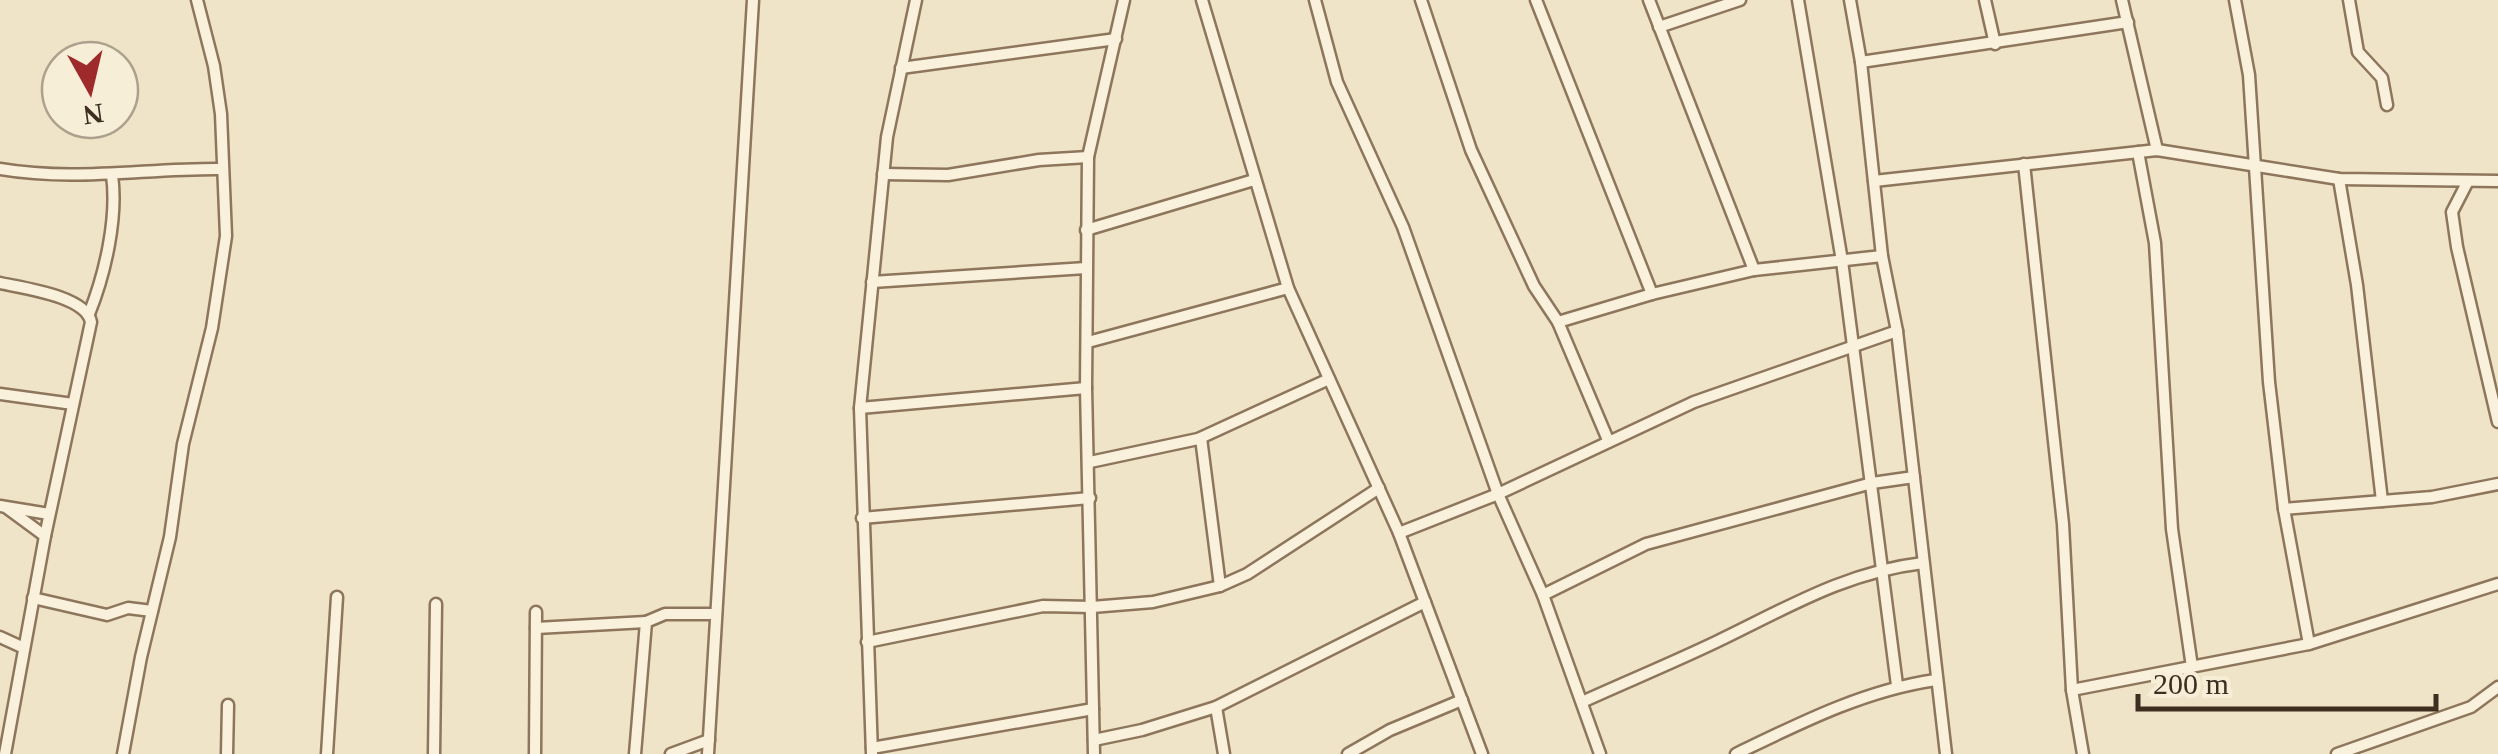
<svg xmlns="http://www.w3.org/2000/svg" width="2498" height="754" font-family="Georgia,serif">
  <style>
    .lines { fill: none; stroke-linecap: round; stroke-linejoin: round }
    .minor-casing { stroke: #8d765c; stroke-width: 15 }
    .minor { stroke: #faf1dc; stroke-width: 10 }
  </style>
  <rect width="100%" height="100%" fill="#f0e4c8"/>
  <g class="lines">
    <g class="minor-casing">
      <g id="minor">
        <polyline points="1202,0 1288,288 1399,533 1482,754"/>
        <polyline points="1315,0 1337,82 1403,227 1498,494 1543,595 1600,754"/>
        <polyline points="1421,0 1471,150 1534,286 1558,322 1608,440"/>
        <polyline points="1536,0 1652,294"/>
        <polyline points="1649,0 1754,270"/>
        <polyline points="1798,0 1842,261 1897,685"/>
        <polyline points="1850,0 1861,62 1882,256 1897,331 1946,754"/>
        <polyline points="1985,0 1995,44"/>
        <polyline points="2122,0 2157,150"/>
        <polyline points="2235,0 2249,75 2269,382 2284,509 2309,644"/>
        <polyline points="2349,0 2358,52 2382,78 2387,105"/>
        <polyline points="1659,27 1740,0"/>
        <polyline points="1861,62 2128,22"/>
        <polyline points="901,68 1116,39"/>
        <polyline points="2138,152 2155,243 2172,529 2192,667"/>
        <polyline points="2024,164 2063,524 2072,690 2083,754"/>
        <path d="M0,169C75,182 147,168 222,169"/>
        <polyline points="883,174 948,175 1039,160 1088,157"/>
        <polyline points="2339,179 2357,285 2382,501"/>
        <polyline points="1874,181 2157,150 2339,179 2498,181"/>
        <polyline points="2468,181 2452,212 2457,247 2498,422"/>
        <polyline points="1086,230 1254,180"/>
        <polyline points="872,282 1086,268"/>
        <path d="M0,283C23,288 86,296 91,322L45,536L5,754"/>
        <path d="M89,314C105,274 118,218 112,175"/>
        <polyline points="1558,322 1652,294 1754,270 1882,256"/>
        <polyline points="1088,342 1288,288"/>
        <polyline points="0,394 73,404"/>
        <polyline points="860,408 1086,388"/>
        <polyline points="1201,438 1220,586"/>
        <polyline points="1090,462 1198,439 1329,379"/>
        <polyline points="0,506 49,514"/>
        <polyline points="7,508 45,536"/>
        <polyline points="2284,509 2432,497 2498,484"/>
        <polyline points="862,518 1090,498"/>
        <polyline points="1399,533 1498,494 1694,402 1897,331"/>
        <polyline points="1543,595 1646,544 1872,483 1914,477"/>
        <polyline points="33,598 107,615 128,608 152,611"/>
        <polyline points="536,628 646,622"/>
        <polyline points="0,637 24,648"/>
        <polyline points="867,642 1043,606 1092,607 1153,602 1220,586 1247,574 1379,488"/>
        <polyline points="2072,690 2309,644 2498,584"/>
        <path d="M1582,702C1626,682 1672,663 1716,642C1785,609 1845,572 1923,563"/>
        <polyline points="1216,707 1224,754"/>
        <polyline points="1094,740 1142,730 1216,707 1425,602"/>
        <polyline points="872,748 1093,709"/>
        <polyline points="123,754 141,657 170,537 183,444 212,328 226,236 221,114 214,66 197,0"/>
        <polyline points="227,754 228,705"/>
        <polyline points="327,754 337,597"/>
        <polyline points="434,754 436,604"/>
        <polyline points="535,754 536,612"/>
        <polyline points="635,754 646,622 665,614 716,614"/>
        <polyline points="671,754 709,740"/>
        <polyline points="708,754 753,0"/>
        <polyline points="872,754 860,408 887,137 916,0"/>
        <polyline points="1094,754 1086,388 1088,157 1124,0"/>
        <polyline points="1348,754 1390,730 1462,700"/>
        <path d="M1736,754C1800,723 1865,690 1936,680"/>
        <polyline points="2337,754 2471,707 2498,687"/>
      </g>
    </g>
    <use href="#minor" class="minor"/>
  </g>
  <g transform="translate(90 90) rotate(172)"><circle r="48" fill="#f7eed8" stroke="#ada18e" stroke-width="2.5"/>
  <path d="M0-8L18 38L0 25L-18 38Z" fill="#9e2a2b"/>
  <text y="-15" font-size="28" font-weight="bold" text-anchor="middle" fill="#3d2e20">N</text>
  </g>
  <path d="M2138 694v15h298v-15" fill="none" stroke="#3d2e20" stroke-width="5"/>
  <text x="2153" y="694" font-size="30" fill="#3d2e20" stroke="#f7eed8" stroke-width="8" paint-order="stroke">200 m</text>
</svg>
